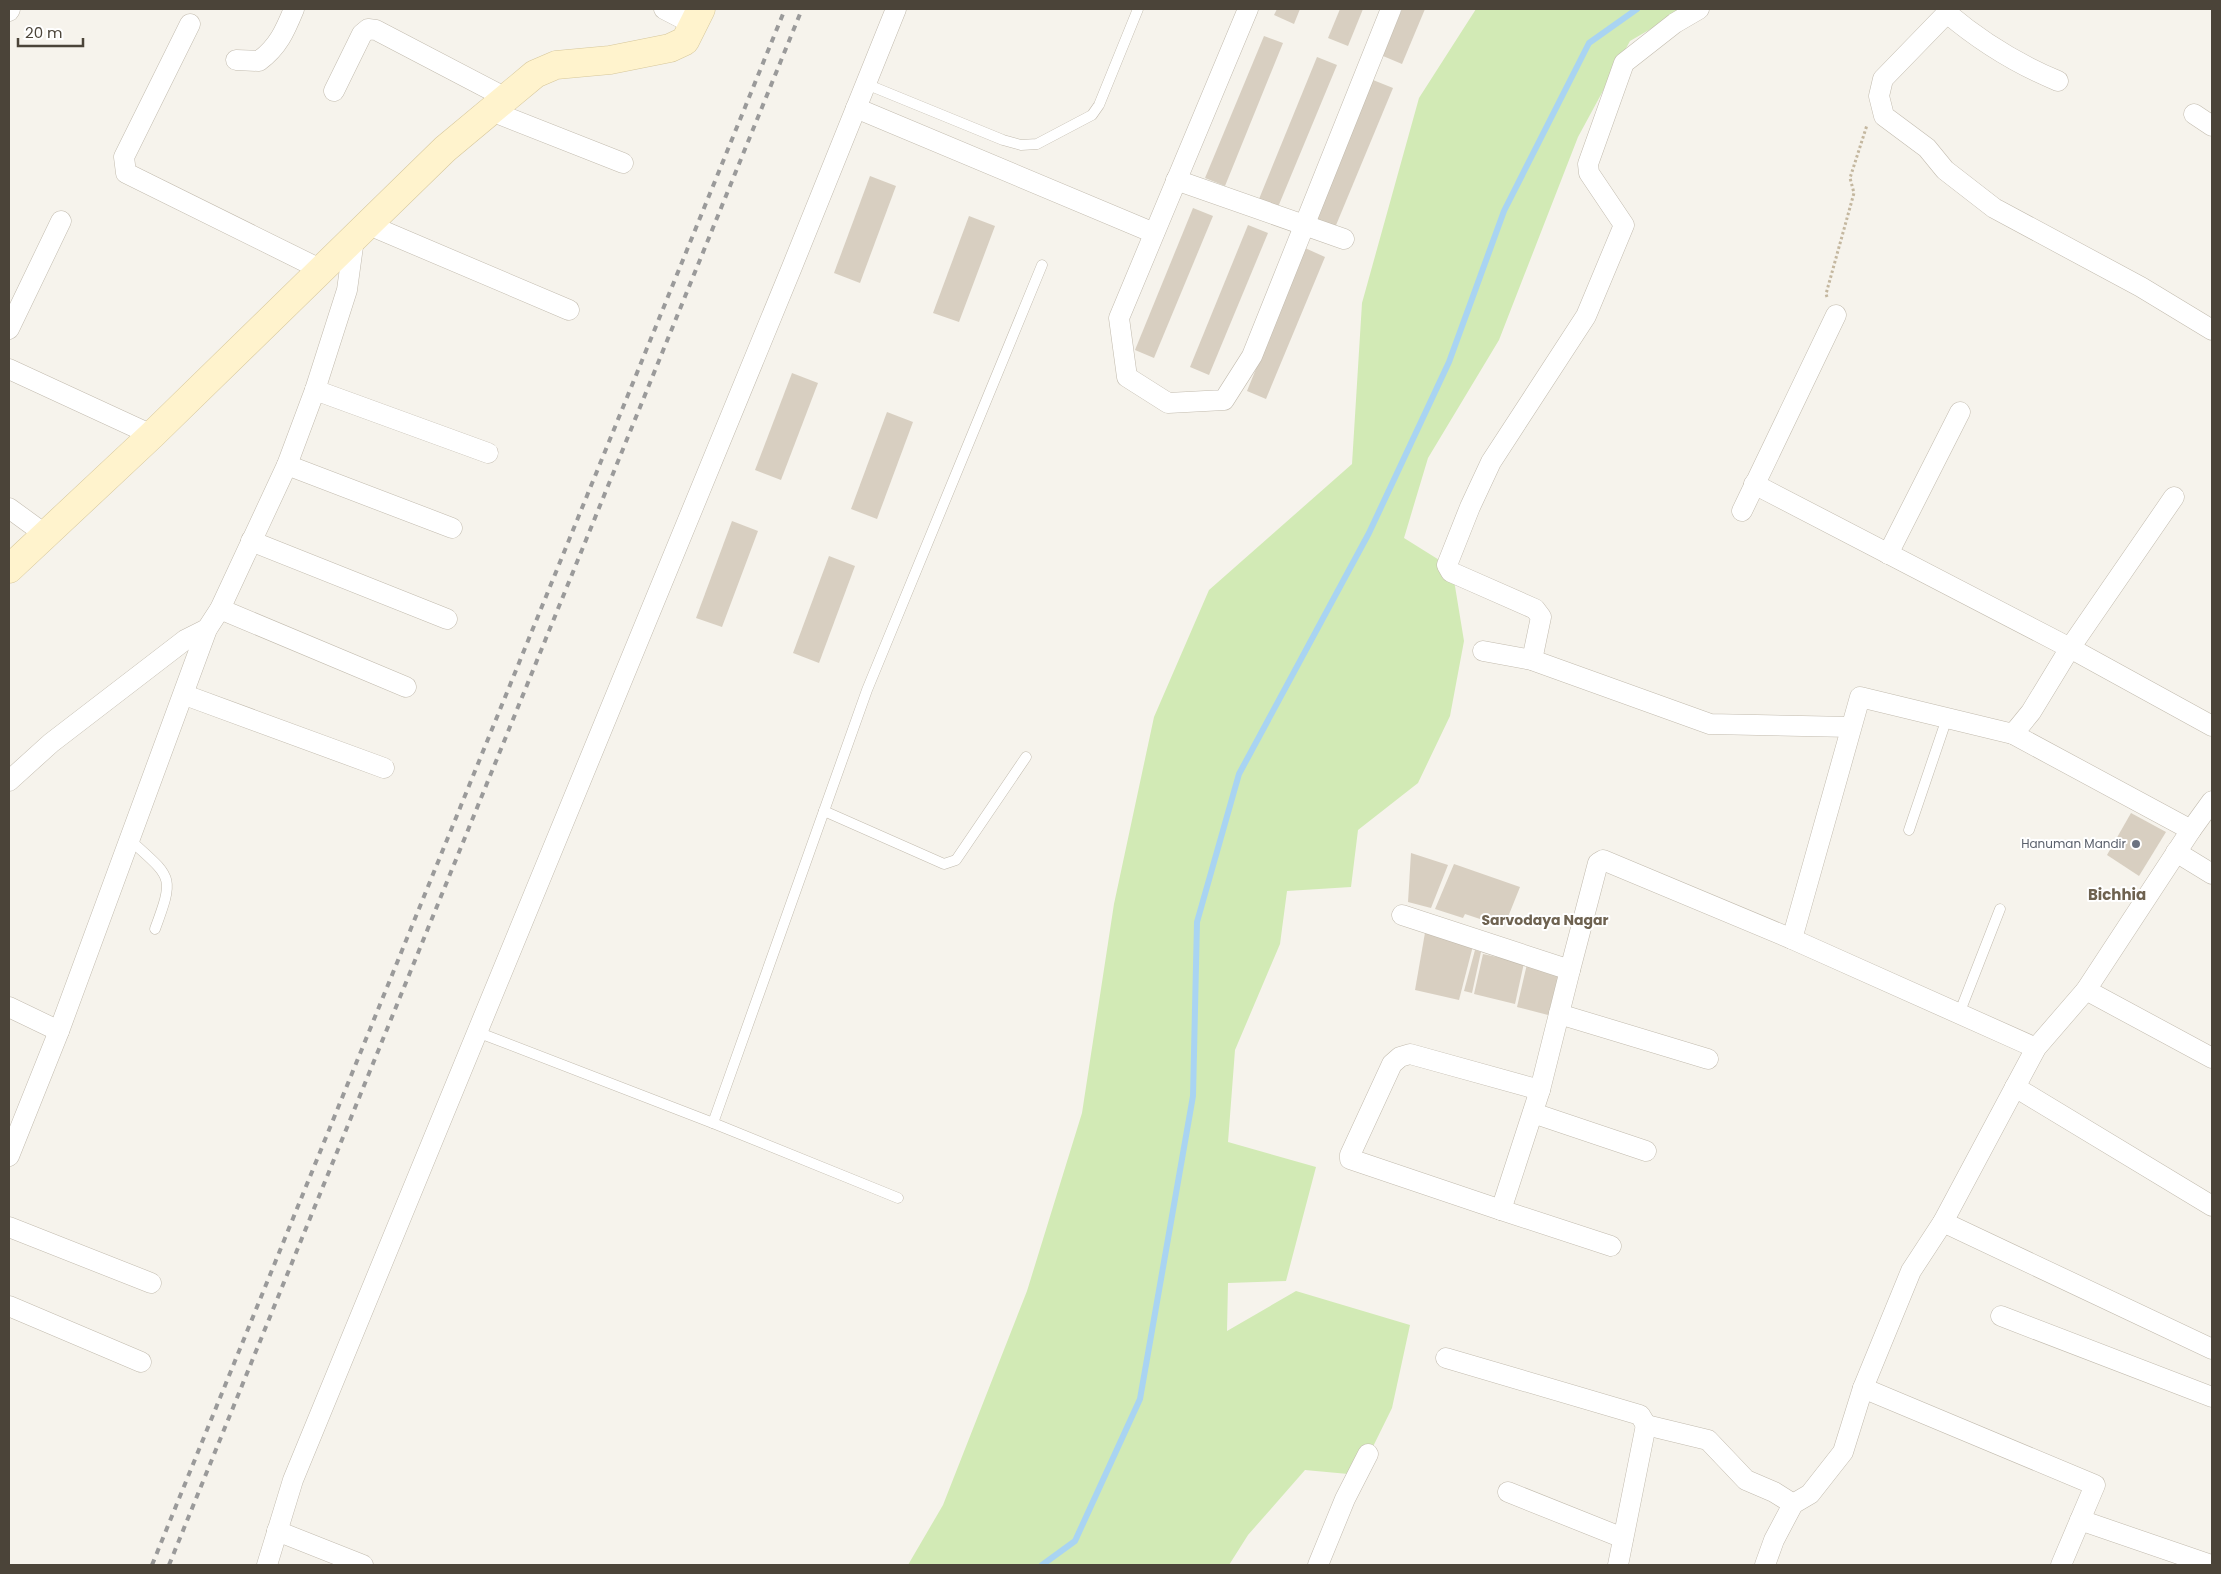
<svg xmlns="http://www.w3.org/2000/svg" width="2221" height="1574" font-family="Poppins,sans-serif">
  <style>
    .green { fill: #d2eab5 }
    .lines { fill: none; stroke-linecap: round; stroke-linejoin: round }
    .stream { stroke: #a9d4f2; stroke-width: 6 }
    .building { fill: #d8cfc1 }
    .lane-casing { stroke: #c2bbae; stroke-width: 11 }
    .street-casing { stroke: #c2bbae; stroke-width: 21 }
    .secondary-casing { stroke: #d6c79b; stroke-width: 29 }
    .path { stroke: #c4b79f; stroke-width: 3; stroke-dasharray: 2.5 2.5; stroke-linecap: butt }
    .lane { stroke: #fff; stroke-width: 10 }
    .street { stroke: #fff; stroke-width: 20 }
    .secondary { stroke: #fff3cd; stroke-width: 28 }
    .rail { stroke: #9a9a9a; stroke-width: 4; stroke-dasharray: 6 6; stroke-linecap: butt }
    .worship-dot { fill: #6b7280; stroke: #fff; stroke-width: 2 }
    .labels { text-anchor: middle; stroke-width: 4; stroke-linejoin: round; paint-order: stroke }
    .worship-label { font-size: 12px; fill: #5b616d; stroke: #fff; text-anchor: end }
    .neighbourhood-label { font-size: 14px; font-weight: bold; fill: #6e6250; stroke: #fff }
    .quarter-label { font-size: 15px; font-weight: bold; fill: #6e6250; stroke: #fff }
  </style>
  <rect width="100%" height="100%" fill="#f6f3ec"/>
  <polygon class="green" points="1476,9 1685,9 1630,41 1578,137 1499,340 1428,458 1404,538 1452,568 1464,641 1450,716 1418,783 1358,830 1351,887 1287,891 1280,944 1235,1050 1228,1142 1316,1167 1286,1281 1228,1283 1227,1331 1296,1291 1410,1325 1392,1408 1359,1475 1305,1470 1248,1535 1229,1565 908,1565 943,1505 1027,1291 1082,1113 1114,904 1154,717 1209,590 1352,464 1362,303 1419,98"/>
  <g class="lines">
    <polyline class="stream" points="1042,1565 1075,1541 1140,1399 1193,1096 1197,922 1239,774 1369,533 1449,362 1504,211 1589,43 1637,9"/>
  </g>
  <g class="building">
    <polygon points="1277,9 1300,9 1294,24 1274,15"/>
    <polygon points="1340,9 1363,9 1348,46 1328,38"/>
    <polygon points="1402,9 1425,9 1402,64 1383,56"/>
    <polygon points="1264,36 1283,43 1225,186 1205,178"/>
    <polygon points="1317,57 1337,65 1278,207 1259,199"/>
    <polygon points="1373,80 1393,88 1334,230 1315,223"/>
    <polygon points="870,176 896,186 860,283 834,273"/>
    <polygon points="1193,208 1213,216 1154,358 1135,350"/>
    <polygon points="969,216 995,226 959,322 933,313"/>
    <polygon points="1248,225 1268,233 1209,375 1190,367"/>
    <polygon points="1305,248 1325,257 1266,399 1247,391"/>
    <polygon points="792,373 818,383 781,480 755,470"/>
    <polygon points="887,412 913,422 877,519 851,509"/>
    <polygon points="732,521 758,531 722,627 696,618"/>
    <polygon points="829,556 855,566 819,663 793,653"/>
    <polygon points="2131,813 2166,832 2139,876 2107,855"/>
    <polygon points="1411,853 1448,865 1431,908 1408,902"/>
    <polygon points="1454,864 1520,887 1504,927 1465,914 1463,918 1435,909"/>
    <polygon points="1426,927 1474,942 1459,1000 1415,990"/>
    <polygon points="1475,950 1481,952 1472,993 1464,991"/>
    <polygon points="1483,954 1524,963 1515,1004 1474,994"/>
    <polygon points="1527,964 1560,973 1548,1015 1517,1007"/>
  </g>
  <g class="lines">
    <g class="lane-casing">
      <g id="lane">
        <polyline points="866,84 1003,140 1021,145 1037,144 1092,115 1099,105 1138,9"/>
        <polyline points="824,811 944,864 956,860 1026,757"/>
        <polyline points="1909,830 1947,718"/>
        <path d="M130,840C172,878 175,875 155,929"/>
        <polyline points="1959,1014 2000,909"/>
        <polyline points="477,1032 713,1123 898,1198"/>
        <polyline points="713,1123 867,690 1042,265"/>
      </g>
    </g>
    <g class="street-casing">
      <g id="street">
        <polyline points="664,9 693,24"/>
        <polyline points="1248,9 1119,318 1127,377 1168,403 1224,400 1252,356 1391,9"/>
        <polyline points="1948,9 1947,13 1883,79 1879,96 1884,116 1927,148 1945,170 1994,208 2141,287 2212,330"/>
        <polyline points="9,11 10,9"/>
        <path d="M1947,13C1980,41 2017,64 2058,81"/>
        <polyline points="190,24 124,157 126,173 322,270"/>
        <path d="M236,60L259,61C278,47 285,31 294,9"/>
        <polyline points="334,91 362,34 368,29 376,30 506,98"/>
        <polyline points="856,108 1154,233"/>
        <polyline points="491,111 623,163"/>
        <polyline points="2194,114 2212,126"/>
        <polyline points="1176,180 1344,239"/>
        <polyline points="369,225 569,310"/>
        <polyline points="9,329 61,221"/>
        <polyline points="9,369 152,435"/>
        <polyline points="315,390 488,453"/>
        <polyline points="287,465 452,528"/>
        <polyline points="1754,484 2070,648 2212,726"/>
        <polyline points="9,508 46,535"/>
        <polyline points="1742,511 1836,315"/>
        <polyline points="251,541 447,619"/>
        <polyline points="1888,554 1960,412"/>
        <polyline points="220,609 406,687"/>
        <polyline points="1483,651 1532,660 1710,724 1851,727"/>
        <polyline points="1532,660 1541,617 1535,609 1451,572 1447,565 1470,507 1491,462 1586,316 1624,225 1589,173 1588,164 1624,63 1675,23 1699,9"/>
        <polyline points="185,695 384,768"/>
        <polyline points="2013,734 2191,830"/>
        <polyline points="9,781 51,743 185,640 207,629"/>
        <polyline points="2176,852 2212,874"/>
        <polyline points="1402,915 1570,970 1598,863 1603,860 1792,939 2036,1048"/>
        <polyline points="1792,939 1860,697 2013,734 2031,712 2070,648 2174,497"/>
        <polyline points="1570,970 1540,1090 1501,1210 1611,1246"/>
        <polyline points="2086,990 2212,1058"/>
        <polyline points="9,1007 59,1031"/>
        <polyline points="1559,1014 1708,1059"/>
        <polyline points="2015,1087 2212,1206"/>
        <polyline points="1533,1113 1646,1151"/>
        <polyline points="9,1156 59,1031 207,629 220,609 287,465 315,390 347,290 354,239"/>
        <polyline points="1501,1210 1350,1159 1350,1155 1392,1064 1400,1057 1410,1054 1540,1090"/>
        <polyline points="1943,1222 2212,1349"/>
        <polyline points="9,1227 151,1283"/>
        <polyline points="9,1306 141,1362"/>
        <polyline points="2001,1316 2212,1397"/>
        <polyline points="1446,1358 1640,1415 1646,1425"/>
        <polyline points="1863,1388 2095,1485 2061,1565"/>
        <polyline points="1508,1492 1623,1538"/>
        <polyline points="2080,1520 2211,1565"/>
        <polyline points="277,1531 363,1565"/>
        <polyline points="267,1565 293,1480 792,267 896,9"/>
        <polyline points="1318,1565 1345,1499 1368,1454"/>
        <polyline points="1618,1565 1646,1425 1708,1440 1746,1480 1774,1492 1793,1504"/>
        <polyline points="1765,1565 1774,1540 1793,1504 1810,1494 1843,1452 1863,1388 1911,1271 1943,1222 2036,1048 2086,990 2191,830 2212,801"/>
      </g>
    </g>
    <g class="secondary-casing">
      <polyline id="secondary" points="9,569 152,435 445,149 535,74 556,65 610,60 670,48 685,41 701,9"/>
    </g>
    <polyline class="path" points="1827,297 1826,294 1854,193 1850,178 1867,125"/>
    <use href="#lane" class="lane"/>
    <use href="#street" class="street"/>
    <use href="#secondary" class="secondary"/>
    <g class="rail">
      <polyline points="152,1565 785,9"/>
      <polyline points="169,1565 802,9"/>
    </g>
  </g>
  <circle class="worship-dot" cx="2136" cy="844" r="5"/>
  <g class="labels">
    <g class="worship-label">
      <text x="2126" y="848">Hanuman Mandir</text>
    </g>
    <g class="neighbourhood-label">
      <text x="1545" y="925">Sarvodaya Nagar</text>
    </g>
    <g class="quarter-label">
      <text x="2117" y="900">Bichhia</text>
    </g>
  </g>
  <rect width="2221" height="1574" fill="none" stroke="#4b4439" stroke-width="20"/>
  <path d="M18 38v8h65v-8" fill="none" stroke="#4b4439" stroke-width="2.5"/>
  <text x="25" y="38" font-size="15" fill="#4b4439" stroke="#ffffff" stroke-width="4" paint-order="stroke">20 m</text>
</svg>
